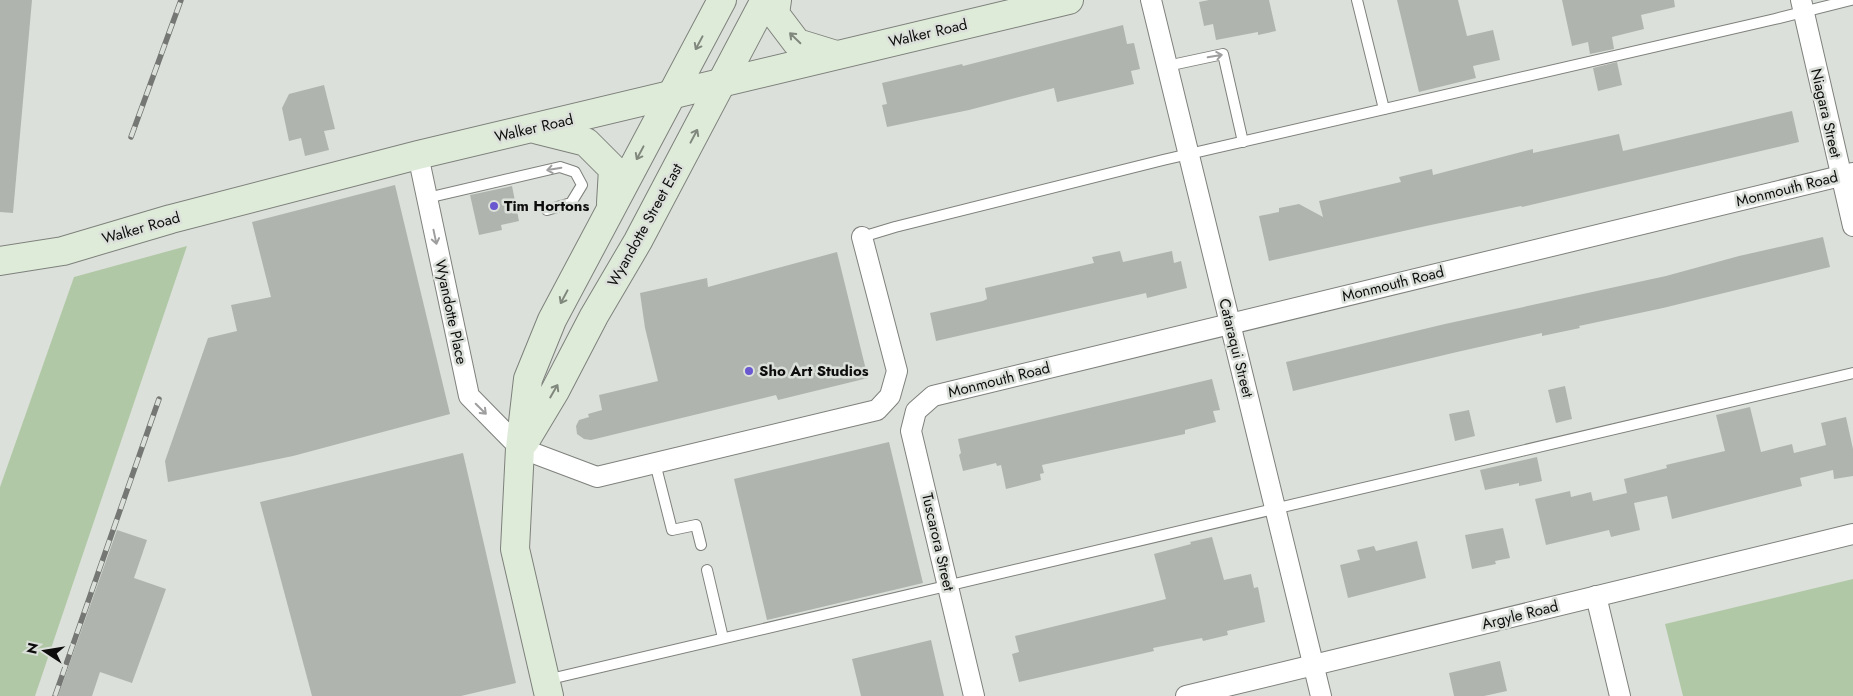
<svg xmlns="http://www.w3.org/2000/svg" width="1853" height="696" font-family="Jost,sans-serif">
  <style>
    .green { fill: #b1c8a6 }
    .building { fill: #b0b4ae }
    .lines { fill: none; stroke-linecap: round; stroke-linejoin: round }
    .lane-casing { stroke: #7e817c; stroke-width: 12 }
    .street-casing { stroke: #7e817c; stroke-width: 22 }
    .secondary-casing { stroke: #7e817c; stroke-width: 30 }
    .lane { stroke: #fff; stroke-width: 10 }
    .street { stroke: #fff; stroke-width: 20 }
    .secondary { stroke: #dfebd9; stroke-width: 28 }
    .rail-casing { stroke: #747773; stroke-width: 5.5 }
    .rail { stroke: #dce0da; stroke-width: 4; stroke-dasharray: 11; stroke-linecap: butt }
    .oneway { stroke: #80877d }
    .oneway2 { stroke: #9e9e9e }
    .poi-dot { fill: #6957d0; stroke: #dce0da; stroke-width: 2 }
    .labels { text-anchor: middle; stroke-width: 5; stroke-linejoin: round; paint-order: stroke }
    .street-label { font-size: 15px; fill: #0c0d0c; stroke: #dce0da }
    .poi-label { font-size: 15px; font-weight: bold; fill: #0c0d0c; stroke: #dce0da; text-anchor: start }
  </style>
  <rect width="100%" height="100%" fill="#dce0da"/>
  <g class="green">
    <polygon points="187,246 35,696 0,696 0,487 74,277"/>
    <polygon points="1853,579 1853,696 1683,696 1665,624"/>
  </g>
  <g class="building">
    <polygon points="0,0 32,0 13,213 0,212"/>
    <polygon points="1209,0 1269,0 1276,31 1258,35 1258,32 1216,40 1213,24 1204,26 1199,2"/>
    <polygon points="1397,0 1458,0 1467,36 1493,30 1500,60 1473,66 1476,78 1419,92"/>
    <polygon points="1562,0 1674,0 1675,7 1641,15 1644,29 1612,37 1614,49 1590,54 1588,42 1572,46"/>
    <polygon points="1123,25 1127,44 1134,43 1140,69 1131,71 1134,84 1057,102 1054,88 969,110 887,127 882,105 887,104 882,83 962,64 963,66"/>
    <polygon points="1617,62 1622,85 1598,91 1593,68"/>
    <polygon points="324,85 335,129 324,131 329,150 305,156 301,138 289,141 282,108 289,94"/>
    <polygon points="1792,111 1799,142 1522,207 1521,206 1426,226 1269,261 1259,216 1279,212 1279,208 1299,204 1323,217 1319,201 1401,182 1399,177 1432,169 1433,175 1533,149 1533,153 1619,134 1623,151"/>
    <polygon points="395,185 450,414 293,456 168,482 165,461 208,338 237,331 231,305 271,297 252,222"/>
    <polygon points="512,186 519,221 501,225 502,230 479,235 470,195"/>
    <polygon points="1823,237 1830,267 1663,308 1579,326 1580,328 1542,336 1542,333 1457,352 1293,391 1286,362 1445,324 1666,276 1739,256"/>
    <polygon points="1120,251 1123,262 1172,251 1174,263 1181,261 1187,288 1147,298 1146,293 936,341 930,313 983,301 987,299 985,288 1094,263 1092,257"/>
    <polygon points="837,252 868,378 778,400 776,395 591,440 584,439 577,434 576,426 579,420 589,417 588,414 602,410 599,395 658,381 645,328 640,293 707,278 708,287"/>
    <polygon points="1212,379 1220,410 1213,411 1216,422 1185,430 1185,434 1042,465 1044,473 1040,474 1041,480 1006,489 1001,465 997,466 996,463 963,471 959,455 961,453 958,439"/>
    <polygon points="1565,386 1572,419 1556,423 1548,390"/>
    <polygon points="1750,407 1761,452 1792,444 1794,453 1826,445 1821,423 1846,417 1853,449 1853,476 1834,479 1833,470 1800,478 1802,486 1672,519 1667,496 1634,503 1640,530 1611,537 1609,530 1546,545 1535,499 1570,491 1571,497 1591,492 1593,501 1627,493 1624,479 1667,468 1666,465 1725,451 1716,415"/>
    <polygon points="1469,410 1475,436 1455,441 1449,414"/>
    <polygon points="889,442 923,583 767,620 734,479"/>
    <polygon points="463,453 516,683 461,696 312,696 260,502"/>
    <polygon points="1537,457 1542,481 1519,486 1519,483 1485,490 1480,470"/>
    <polygon points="1503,528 1510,558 1495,561 1496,564 1472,569 1465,535"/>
    <polygon points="117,530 147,540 134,578 166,589 132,683 100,672 92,696 58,696"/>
    <polygon points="1212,537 1224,580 1251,574 1254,588 1258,587 1265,622 1227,631 1228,635 1203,641 1202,638 1153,648 1154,651 1019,682 1012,654 1019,652 1015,636 1166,599 1154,554 1191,544 1190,542"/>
    <polygon points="1417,541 1426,578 1348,598 1340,565 1360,560 1357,550 1374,546 1376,551"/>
    <polygon points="931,640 944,696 861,696 852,659"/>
    <polygon points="1500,661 1507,691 1484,696 1454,696 1449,673"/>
  </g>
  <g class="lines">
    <g class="lane-casing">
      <g id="lane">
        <polyline points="1357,0 1384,109"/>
        <polyline points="1167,66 1223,54 1243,142"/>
        <polyline points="427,198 560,167 575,172 582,185 571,203 547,210"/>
        <polyline points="862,237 895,227 1163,160 1775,19 1851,0"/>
        <polyline points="655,463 672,530 696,525 701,545"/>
        <polyline points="707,570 723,638"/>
        <polyline points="546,680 1853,373"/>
      </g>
    </g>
    <g class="street-casing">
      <g id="street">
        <polyline points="1151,0 1321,696"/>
        <polyline points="1801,0 1853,226"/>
        <polyline points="418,155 469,396 520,448 597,477 877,410 890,396 897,371 862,237"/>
        <polyline points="1596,596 1620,696"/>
        <polyline points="974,696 911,431 916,411 933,396 1853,173"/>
        <polyline points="1186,696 1853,534"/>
      </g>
    </g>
    <g class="secondary-casing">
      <g id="secondary">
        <polyline points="777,0 775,14 797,43 836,55"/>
        <polyline points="538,130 586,142 613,169 611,203"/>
        <polyline points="0,261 63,251 171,219 418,155 1069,0"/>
        <polyline points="525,441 555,391 594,316 638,241 765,0"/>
        <polyline points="549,696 515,549 520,448 528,379 552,320 722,0"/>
      </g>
    </g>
    <use href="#lane" class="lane"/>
    <use href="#street" class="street"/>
    <use href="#secondary" class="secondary"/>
    <g class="rail-casing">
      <g id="rail">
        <polyline points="131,137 181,0"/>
        <polyline points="55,696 159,399"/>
      </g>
    </g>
    <use href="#rail" class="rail"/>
  </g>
  <defs><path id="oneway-shaft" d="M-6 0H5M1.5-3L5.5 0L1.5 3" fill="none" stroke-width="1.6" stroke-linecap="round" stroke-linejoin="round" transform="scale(1.25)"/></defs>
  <g class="oneway">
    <use href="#oneway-shaft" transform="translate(795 38) rotate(-136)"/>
    <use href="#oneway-shaft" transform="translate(699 43) rotate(118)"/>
    <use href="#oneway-shaft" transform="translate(694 136) rotate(-62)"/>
    <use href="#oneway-shaft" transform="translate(640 153) rotate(118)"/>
    <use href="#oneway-shaft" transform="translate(564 297) rotate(118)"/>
    <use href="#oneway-shaft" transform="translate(554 391) rotate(-60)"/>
  </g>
  <g class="oneway2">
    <use href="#oneway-shaft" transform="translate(1215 56) rotate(-10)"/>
    <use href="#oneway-shaft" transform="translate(554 169) rotate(170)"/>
    <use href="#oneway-shaft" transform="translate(435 237) rotate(78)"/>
    <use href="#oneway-shaft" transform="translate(481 409) rotate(45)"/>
  </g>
  <g class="poi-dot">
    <circle cx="494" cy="206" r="5"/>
    <circle cx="749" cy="371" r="5"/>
  </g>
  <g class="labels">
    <g class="street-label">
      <text transform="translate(928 33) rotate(-13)" y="5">Walker Road</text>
      <text transform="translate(1826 113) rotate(77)" y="5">Niagara Street</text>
      <text transform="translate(534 128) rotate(-13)" y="5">Walker Road</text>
      <text transform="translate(1787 189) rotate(-14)" y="5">Monmouth Road</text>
      <text transform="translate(645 225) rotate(-61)" y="5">Wyandotte Street East</text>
      <text transform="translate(141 228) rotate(-16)" y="5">Walker Road</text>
      <text transform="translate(1393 284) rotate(-14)" y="5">Monmouth Road</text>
      <text transform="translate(451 312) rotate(78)" y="5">Wyandotte Place</text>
      <text transform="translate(1236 348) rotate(76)" y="5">Cataraqui Street</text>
      <text transform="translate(999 380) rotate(-14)" y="5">Monmouth Road</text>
      <text transform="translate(938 542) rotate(77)" y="5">Tuscarora Street</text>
      <text transform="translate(1520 615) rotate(-14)" y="5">Argyle Road</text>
    </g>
    <g class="poi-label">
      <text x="504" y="211">Tim Hortons</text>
      <text x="759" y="376">Sho Art Studios</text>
    </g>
  </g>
  <g transform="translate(45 651) rotate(282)" stroke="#dce0da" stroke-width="4" paint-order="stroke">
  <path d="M0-4L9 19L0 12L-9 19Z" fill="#0c0d0c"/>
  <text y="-8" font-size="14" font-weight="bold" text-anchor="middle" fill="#0c0d0c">N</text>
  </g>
</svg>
